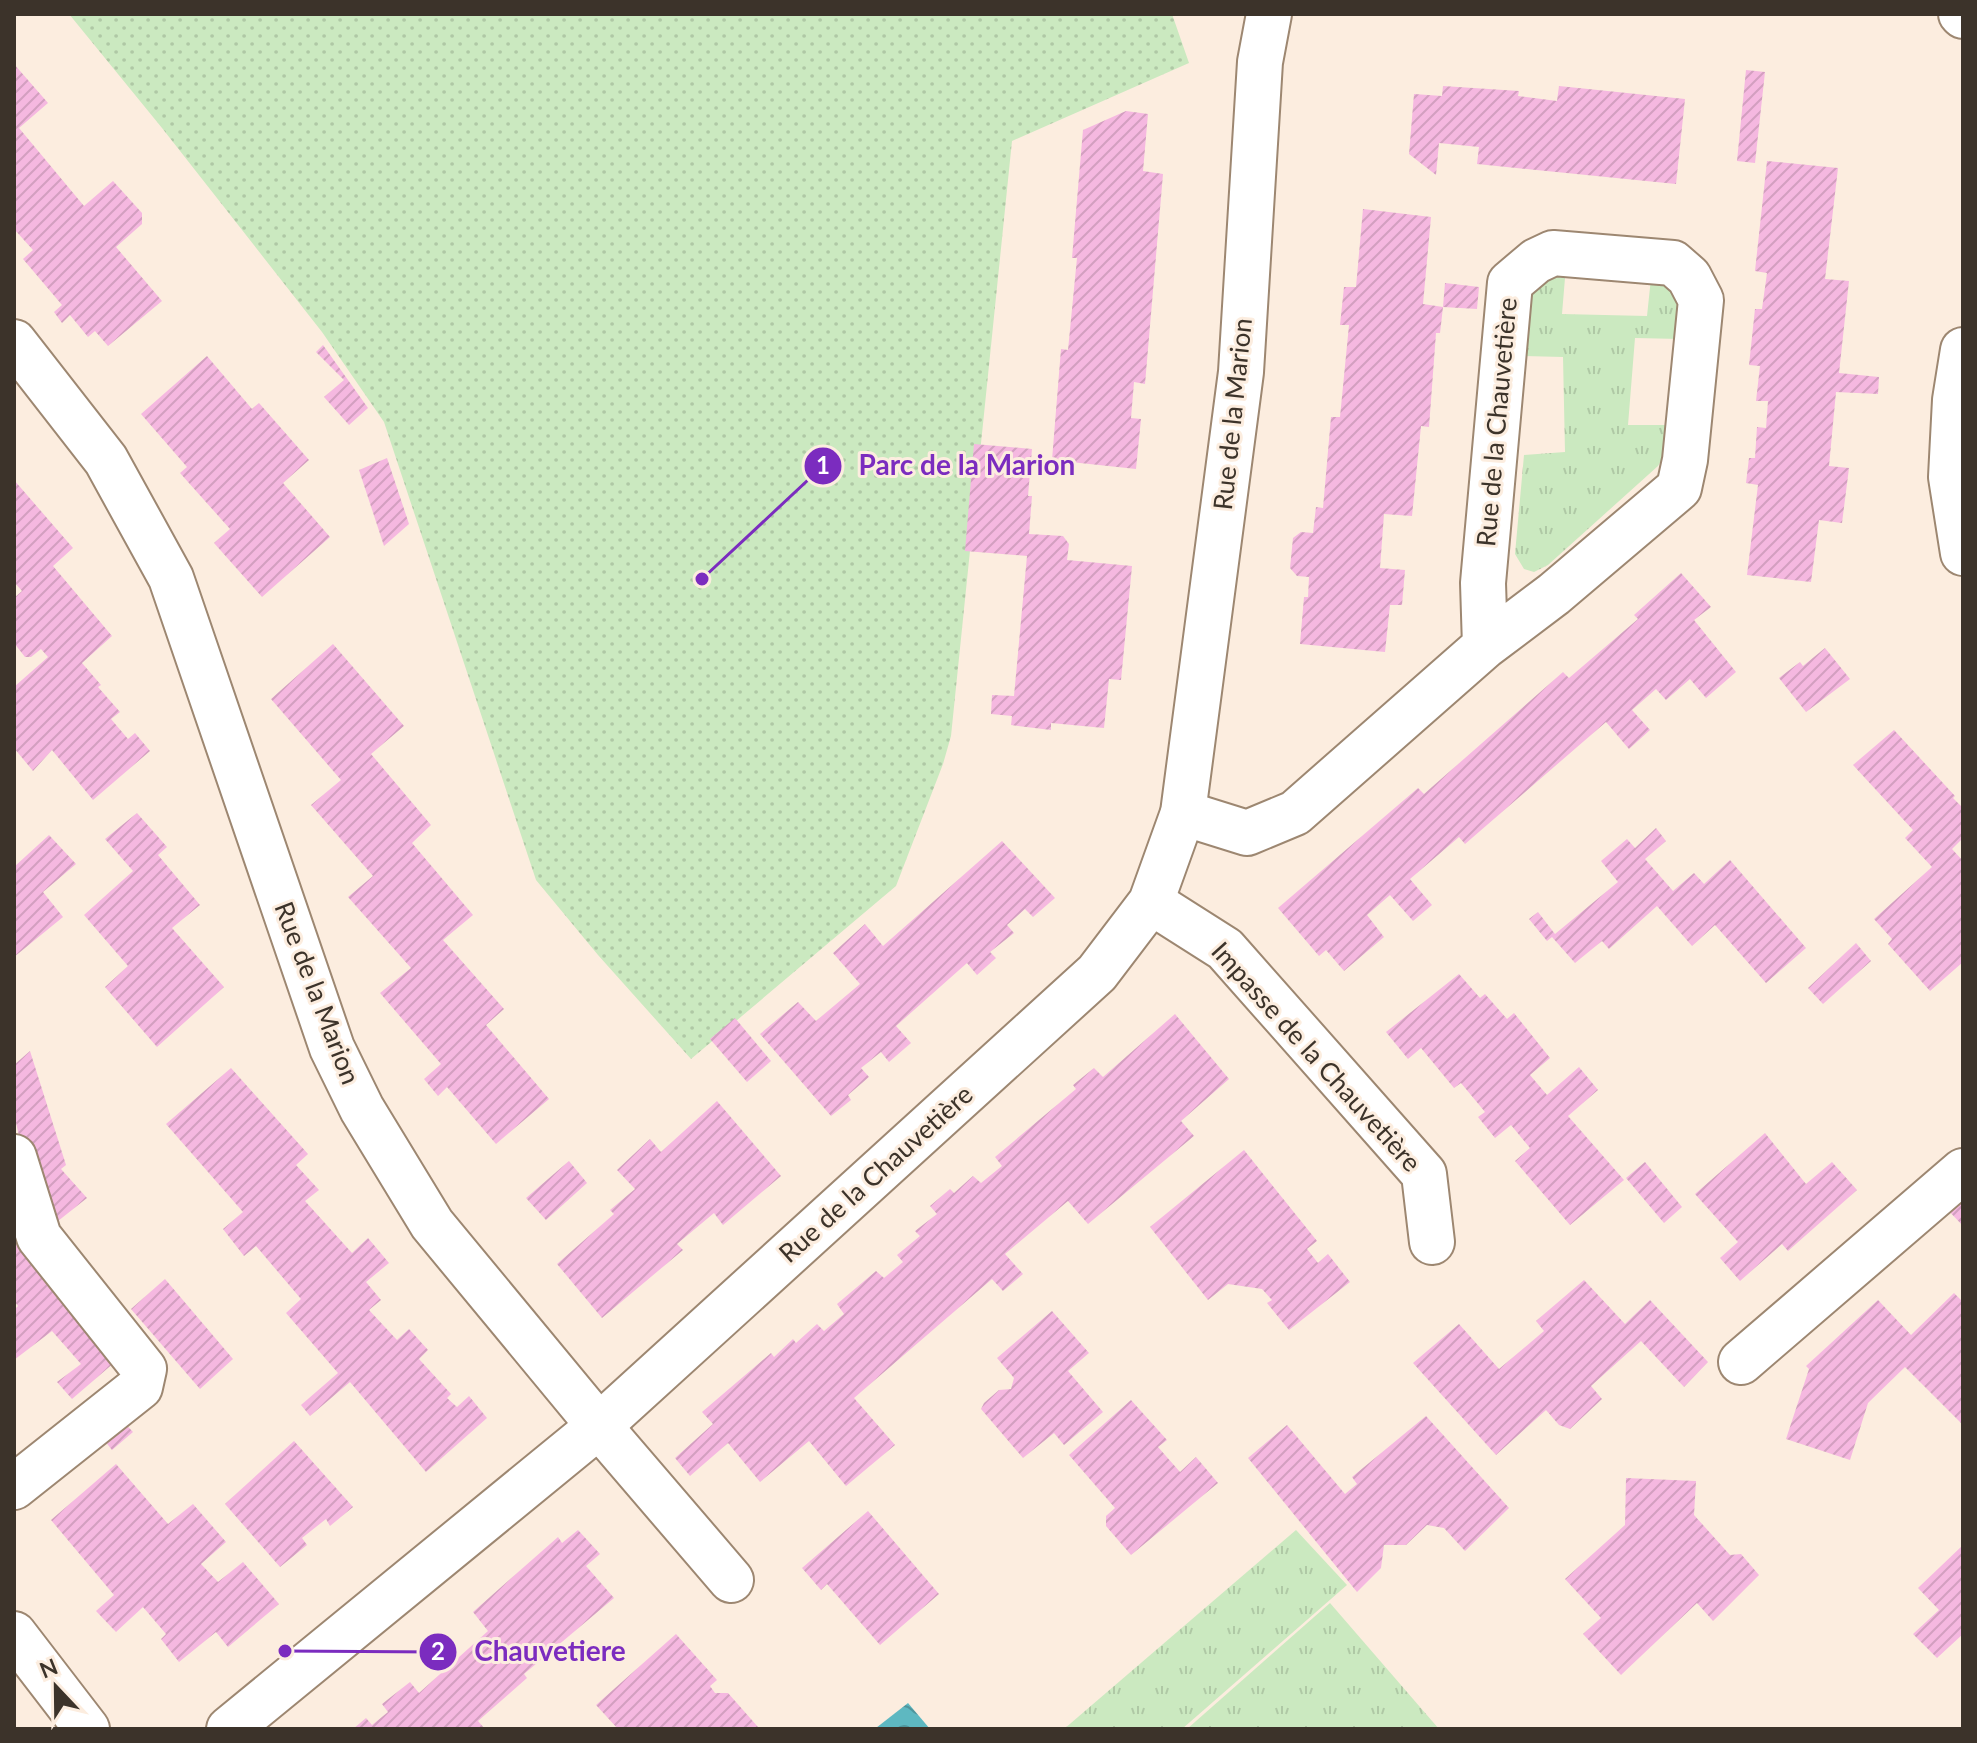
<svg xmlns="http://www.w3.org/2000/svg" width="1977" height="1743" font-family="Lato,sans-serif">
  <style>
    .grass { fill: url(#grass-tufts) }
    .park { fill: url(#park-dots) }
    .water { fill: url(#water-waves) }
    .building { fill: url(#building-hatch) }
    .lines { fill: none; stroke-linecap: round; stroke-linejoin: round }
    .minor-casing { stroke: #9d8771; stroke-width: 48 }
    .minor { stroke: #fff; stroke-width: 44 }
    .labels { text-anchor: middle; stroke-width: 6; stroke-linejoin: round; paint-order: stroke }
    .street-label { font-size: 26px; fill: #3c332a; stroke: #fceddf }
    .leader { fill: none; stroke: #7b2cbf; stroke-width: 3 }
    .callout-dot { fill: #7b2cbf; stroke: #fceddf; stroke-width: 3 }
    .mark-label { font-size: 24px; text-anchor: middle; font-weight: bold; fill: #fff }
    .callout-label { font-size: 28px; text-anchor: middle; font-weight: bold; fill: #7b2cbf; stroke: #fceddf; stroke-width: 6; stroke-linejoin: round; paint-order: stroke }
  </style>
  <defs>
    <pattern id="grass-tufts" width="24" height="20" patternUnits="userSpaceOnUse" patternTransform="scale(2)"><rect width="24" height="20" fill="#cbe9c0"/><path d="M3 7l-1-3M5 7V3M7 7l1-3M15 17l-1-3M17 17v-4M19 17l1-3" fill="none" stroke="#afc8a5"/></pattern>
    <pattern id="park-dots" width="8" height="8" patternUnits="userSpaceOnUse" patternTransform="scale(2)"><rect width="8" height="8" fill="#cbe9c0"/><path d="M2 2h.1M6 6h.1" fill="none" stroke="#afc8a5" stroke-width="1.8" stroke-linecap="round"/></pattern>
    <pattern id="water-waves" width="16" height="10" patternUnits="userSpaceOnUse" patternTransform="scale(2)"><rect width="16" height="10" fill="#5eb8c1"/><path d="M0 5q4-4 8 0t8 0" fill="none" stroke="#4f969d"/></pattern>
    <pattern id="building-hatch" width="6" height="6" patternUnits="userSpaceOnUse" patternTransform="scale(2)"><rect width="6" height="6" fill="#f5b8e0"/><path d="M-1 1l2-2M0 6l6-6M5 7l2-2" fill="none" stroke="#d39fc0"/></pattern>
  </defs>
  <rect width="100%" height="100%" fill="#fceddf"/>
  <g class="grass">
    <polygon points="1566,266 1562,314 1647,316 1651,278 1666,280 1682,305 1680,339 1635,338 1628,425 1670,425 1670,446 1658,466 1548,565 1534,572 1524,569 1515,554 1524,455 1565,452 1563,357 1524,356 1527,290"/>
    <polygon points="1296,1530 1347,1585 1182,1729 1064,1729"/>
    <polygon points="1330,1603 1439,1729 1187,1729"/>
  </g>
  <polygon class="park" points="69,14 1172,14 1189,63 1012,141 951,736 943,764 896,886 691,1059 598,955 536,880 384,422 322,332 162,128"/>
  <polygon class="water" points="908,1703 930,1729 876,1728"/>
  <g class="building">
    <polygon points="14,64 48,103 19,128 84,206 113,181 142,213 142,224 116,247 162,301 108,346 95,331 88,337 70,315 62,323 54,312 62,305 23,259 33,250 14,229"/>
    <polygon points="1746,70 1765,72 1755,163 1737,161"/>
    <polygon points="1443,86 1519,91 1518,96 1557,101 1559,86 1685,99 1676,184 1477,164 1479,147 1439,143 1436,175 1409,154 1414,94 1442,96"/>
    <polygon points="1126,111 1148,114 1143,171 1163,174 1145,384 1134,382 1131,418 1141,419 1136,469 1052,460 1061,349 1068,350 1077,258 1072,258 1083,130"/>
    <polygon points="1767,161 1838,168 1825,279 1849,281 1839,373 1879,377 1878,394 1836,392 1829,466 1849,468 1842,523 1819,520 1811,582 1747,575 1758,485 1746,483 1749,458 1755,458 1757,427 1766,428 1768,401 1756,401 1760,366 1749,365 1755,309 1762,309 1767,273 1755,271"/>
    <polygon points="1363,209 1431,217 1423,304 1443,307 1445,283 1479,287 1477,309 1443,307 1440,333 1436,333 1429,427 1421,426 1412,516 1384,514 1380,568 1405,570 1402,605 1390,605 1385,652 1300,644 1304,597 1308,597 1309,577 1297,576 1290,568 1293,538 1301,532 1313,533 1316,507 1323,508 1331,417 1340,417 1349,325 1340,325 1344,287 1356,287"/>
    <polygon points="323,345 368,408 349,425 324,397 344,380 316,352"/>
    <polygon points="207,356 252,409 259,403 309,460 283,483 330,537 262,597 214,543 230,529 180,473 187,467 141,414"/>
    <polygon points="974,444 1032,449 1028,496 1032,496 1029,534 1063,536 1069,544 1067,560 1132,566 1121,680 1109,679 1104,728 1051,723 1051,730 1011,725 1012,716 991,714 992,695 1014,696 1027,556 965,551"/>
    <polygon points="387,458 409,524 384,546 359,470"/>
    <polygon points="14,480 73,548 53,566 112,636 82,663 101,685 98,687 120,712 111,719 128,739 135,733 150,751 93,800 52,750 33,771 14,748 14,687 48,657 41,649 31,657 25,657 14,643 14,598 22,591 14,582"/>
    <polygon points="1681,573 1711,607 1694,620 1736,672 1706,698 1690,679 1666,700 1656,689 1632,710 1650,730 1629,749 1606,722 1465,844 1459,837 1410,879 1432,905 1413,921 1390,895 1367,915 1384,937 1344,971 1326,950 1319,956 1278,908 1418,788 1424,794 1563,672 1569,678 1638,619 1634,615"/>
    <polygon points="333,644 404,726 371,754 431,825 412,843 473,915 443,940 504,1009 486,1025 549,1099 496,1144 447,1087 438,1096 424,1079 441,1064 380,993 411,968 348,897 373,876 311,805 341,780 271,699"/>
    <polygon points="1825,648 1850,679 1806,712 1779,678 1800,662 1803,666"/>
    <polygon points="1894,730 1955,796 1953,798 1963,808 1963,838 1952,849 1963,861 1963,962 1930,991 1888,944 1892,939 1874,919 1932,867 1905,838 1913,830 1853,765"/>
    <polygon points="137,813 167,847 158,855 200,905 172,928 224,987 157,1047 105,987 128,966 84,915 133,871 105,839"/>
    <polygon points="1656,828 1666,841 1645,859 1673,891 1694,873 1704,884 1730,860 1806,948 1766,983 1715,925 1692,946 1657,906 1609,949 1602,941 1575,963 1552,937 1547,941 1529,919 1538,912 1555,934 1618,882 1601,861 1627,839 1635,848"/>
    <polygon points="49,835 76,864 43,892 63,917 14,957 14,867"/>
    <polygon points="1002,841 1055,898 1033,917 1025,909 1007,925 1014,933 990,952 996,958 977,975 967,963 896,1026 911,1043 889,1062 881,1052 861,1068 869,1077 848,1095 851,1100 831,1116 760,1034 798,1002 816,1021 860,984 833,953 865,924 883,946"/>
    <polygon points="1856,943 1871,961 1823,1004 1808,988"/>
    <polygon points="1459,974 1480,998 1485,994 1507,1019 1514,1013 1550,1058 1530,1075 1547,1095 1579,1067 1598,1090 1568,1116 1624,1180 1570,1225 1515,1161 1530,1148 1511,1125 1495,1138 1478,1117 1485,1112 1461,1083 1454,1088 1421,1048 1408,1059 1386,1032"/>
    <polygon points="1175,1014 1229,1079 1181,1121 1194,1136 1088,1224 1068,1201 1005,1254 1023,1274 1003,1291 992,1279 854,1398 895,1445 846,1486 809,1441 760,1482 728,1443 690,1476 675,1458 713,1424 702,1412 771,1353 774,1357 793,1339 796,1343 817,1324 824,1331 844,1314 837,1304 876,1271 884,1278 903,1262 897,1255 920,1236 915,1231 937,1214 930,1206 950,1189 954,1193 973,1176 981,1183 1002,1166 995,1157 1076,1089 1073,1085 1094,1068 1103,1077"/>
    <polygon points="735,1018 771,1061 747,1082 710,1039"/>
    <polygon points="30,1051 66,1165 61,1169 87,1198 53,1225 30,1184 14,1114 14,1065"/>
    <polygon points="231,1068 308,1154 296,1165 319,1190 305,1201 352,1253 368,1238 389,1263 366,1282 381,1300 369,1310 397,1340 409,1329 428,1350 419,1359 451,1394 447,1398 457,1407 469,1396 487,1418 426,1472 350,1382 310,1416 301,1405 338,1373 286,1313 301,1299 256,1246 244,1256 223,1229 243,1212 166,1124"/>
    <polygon points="717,1101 781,1176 723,1225 714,1213 677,1244 683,1250 602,1318 557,1264 614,1214 610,1210 635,1189 617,1170 650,1139 661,1152"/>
    <polygon points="1765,1133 1806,1184 1832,1162 1857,1190 1788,1251 1782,1244 1740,1281 1720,1258 1738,1242 1695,1194"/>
    <polygon points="1244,1150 1317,1241 1307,1249 1318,1263 1328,1254 1350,1282 1289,1330 1267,1303 1272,1300 1262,1289 1228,1284 1208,1300 1150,1227"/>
    <polygon points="569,1161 587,1183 546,1220 526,1198"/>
    <polygon points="1645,1162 1682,1207 1664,1223 1626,1178"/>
    <polygon points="1963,1194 1963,1226 1947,1209"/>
    <polygon points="14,1242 47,1285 115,1362 72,1399 57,1382 81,1364 52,1331 14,1360 14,1310 18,1306 14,1301"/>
    <polygon points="165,1279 233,1359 200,1389 131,1309"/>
    <polygon points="1584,1280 1625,1324 1650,1300 1708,1362 1684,1387 1641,1341 1591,1386 1602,1399 1570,1429 1559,1425 1546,1410 1496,1455 1413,1363 1459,1324 1499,1369 1544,1331 1536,1321"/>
    <polygon points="1954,1293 1963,1302 1963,1425 1905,1367 1868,1403 1850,1460 1786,1439 1809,1369 1806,1366 1878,1300 1911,1335"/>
    <polygon points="1052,1311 1089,1353 1068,1371 1103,1412 1064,1445 1054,1433 1023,1458 981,1409 984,1403 999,1390 1011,1389 1014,1378 997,1358"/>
    <polygon points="1131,1400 1167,1440 1158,1447 1180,1472 1196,1457 1218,1483 1131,1555 1106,1526 1106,1516 1115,1508 1069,1455"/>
    <polygon points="117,1415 133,1432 112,1450 97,1431"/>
    <polygon points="1426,1416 1509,1508 1465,1551 1444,1528 1427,1525 1406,1545 1384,1545 1381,1568 1357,1592 1248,1458 1287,1425 1345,1494 1357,1484 1352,1477"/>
    <polygon points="294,1441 353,1507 330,1526 326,1519 302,1538 307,1545 280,1567 225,1504"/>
    <polygon points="116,1464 168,1524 193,1504 226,1542 201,1564 218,1582 243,1562 279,1604 228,1647 216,1632 179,1662 161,1639 166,1634 143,1607 116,1632 96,1611 114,1595 51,1520"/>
    <polygon points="1626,1478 1696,1481 1694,1515 1730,1555 1741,1554 1759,1575 1713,1621 1697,1603 1621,1675 1583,1634 1601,1618 1565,1579 1625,1525"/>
    <polygon points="868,1511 939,1594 880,1645 827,1584 821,1590 802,1568"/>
    <polygon points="578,1530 600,1554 586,1566 614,1598 524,1674 527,1678 478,1721 485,1729 353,1729 366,1718 372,1725 388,1712 382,1704 410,1682 419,1693 488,1631 473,1612 558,1537 562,1543"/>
    <polygon points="1963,1545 1963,1634 1937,1658 1913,1634 1939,1610 1918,1588"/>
    <polygon points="676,1634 717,1680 710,1686 715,1693 728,1693 758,1727 755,1729 618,1729 596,1705"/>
  </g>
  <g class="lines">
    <g class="minor-casing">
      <g id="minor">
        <polyline points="1961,14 1963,16"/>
        <polyline points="14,342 106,460 171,578 332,1048 362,1109 432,1224 599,1426 731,1580"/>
        <polyline points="1963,350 1955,400 1951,477 1963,553"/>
        <polyline points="1183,813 1247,833 1295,813 1485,646 1554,594 1679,488 1685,460 1701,300 1689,277 1673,263 1553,253 1536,261 1510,283 1483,583 1485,646"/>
        <polyline points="1151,902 1225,949 1424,1174 1432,1242"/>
        <polyline points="14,1157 39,1237 144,1369 140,1387 14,1487"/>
        <polyline points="1741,1362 1963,1171"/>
        <polyline points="14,1634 87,1729"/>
        <polyline points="229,1729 599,1426 1097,973 1151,902 1183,813 1241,372 1260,62 1269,14"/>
      </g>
    </g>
    <use href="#minor" class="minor"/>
  </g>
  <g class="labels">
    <g class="street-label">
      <text transform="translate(1233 414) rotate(-84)" y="9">Rue de la Marion</text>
      <text transform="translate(1497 422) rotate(-85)" y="9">Rue de la Chauvetière</text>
      <text transform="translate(317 993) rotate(69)" y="9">Rue de la Marion</text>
      <text transform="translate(1316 1057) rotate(48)" y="9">Impasse de la Chauvetière</text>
      <text transform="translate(876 1174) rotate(-42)" y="9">Rue de la Chauvetière</text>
    </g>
  </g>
  <path class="leader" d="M702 579L823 466M285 1651L438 1652"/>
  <g class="callout-dot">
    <circle cx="702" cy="579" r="8"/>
    <circle cx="285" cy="1651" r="8"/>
    <circle cx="823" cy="466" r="20"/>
    <circle cx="438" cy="1652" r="20"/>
  </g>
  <g class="mark-label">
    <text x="823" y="474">1</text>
    <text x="438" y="1660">2</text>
  </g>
  <g class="callout-label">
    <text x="967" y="475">Parc de la Marion</text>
    <text x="550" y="1661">Chauvetiere</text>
  </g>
  <rect width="1977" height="1743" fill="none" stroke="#3c332a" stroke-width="32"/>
  <g transform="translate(56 1687) rotate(338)" stroke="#fceddf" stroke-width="6" paint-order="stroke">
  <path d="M0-6L14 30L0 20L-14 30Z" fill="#3c332a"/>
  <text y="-12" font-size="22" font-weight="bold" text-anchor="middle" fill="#3c332a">N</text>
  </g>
</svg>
